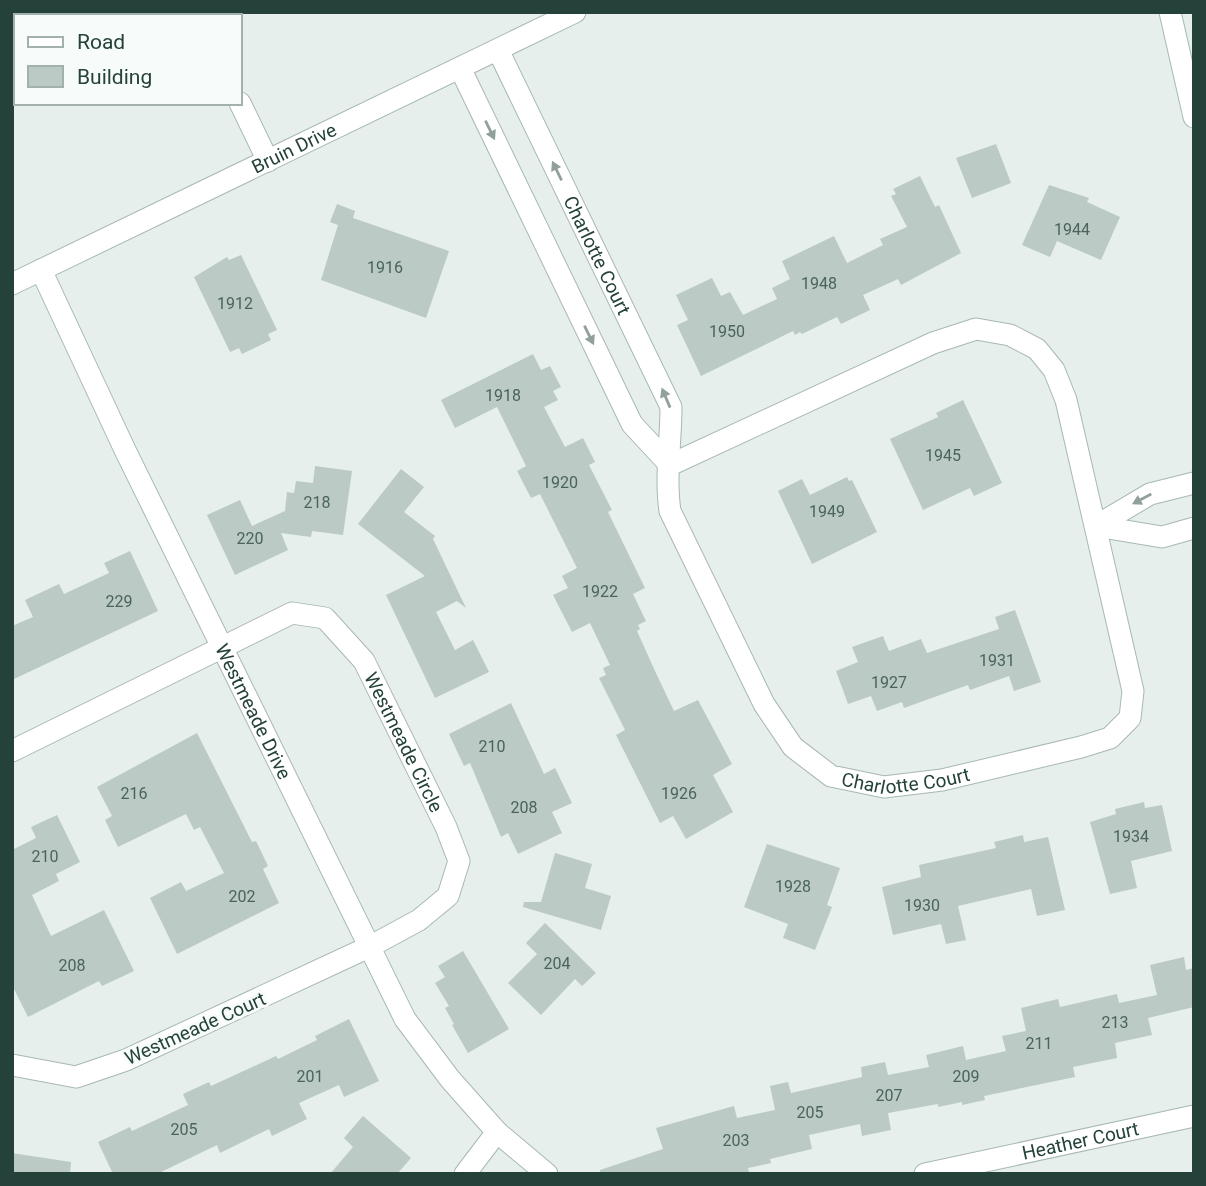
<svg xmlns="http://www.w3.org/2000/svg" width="1206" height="1186" font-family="Roboto,sans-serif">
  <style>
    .building { fill: #bbcac4 }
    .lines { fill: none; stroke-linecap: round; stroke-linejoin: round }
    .street-casing { stroke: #a8b8b2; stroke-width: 23 }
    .secondary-casing { stroke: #a4bbb3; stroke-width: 23 }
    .street { stroke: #fff; stroke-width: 21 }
    .secondary { stroke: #fff; stroke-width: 21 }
    .oneway { fill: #92a09c }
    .labels { text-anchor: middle; stroke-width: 6; stroke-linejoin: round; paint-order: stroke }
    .number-label { font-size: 16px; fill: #4a645c }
    .street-label { font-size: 19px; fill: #24423a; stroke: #f7fbf9 }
  </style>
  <rect width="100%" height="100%" fill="#e6efeb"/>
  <g class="building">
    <polygon points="996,144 1011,183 972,198 956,158"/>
    <polygon points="920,176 935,207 939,205 961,253 901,285 898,279 863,295 870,310 841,324 837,317 802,334 800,332 795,335 793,331 701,376 677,325 688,320 676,295 712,278 721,296 730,292 743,315 777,299 772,288 790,279 782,261 834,236 847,263 883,245 880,239 907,227 891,196 896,194 893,189"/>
    <polygon points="1049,185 1089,198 1087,202 1120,217 1101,260 1057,241 1050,257 1022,245"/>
    <polygon points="337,204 355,211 353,218 449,251 426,318 321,280 338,225 330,222"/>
    <polygon points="241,255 277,330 268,334 271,340 242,354 239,348 230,352 194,277 227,257 229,260"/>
    <polygon points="533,354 541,370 550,366 561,387 553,391 558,400 544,407 565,447 583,438 595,462 589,465 612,510 608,512 645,588 633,594 646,621 638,625 640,629 637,631 655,671 674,711 698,700 732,764 713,775 733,812 686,839 673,816 660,823 616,735 625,730 599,678 606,675 603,668 610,665 590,623 572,632 553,595 568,588 562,576 577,568 540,494 531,498 517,471 526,466 497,407 455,428 441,400"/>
    <polygon points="963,400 1002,483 974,496 970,488 923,510 890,439 938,417 936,413"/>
    <polygon points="315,466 352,471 343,535 312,531 311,537 281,533 288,550 235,575 207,515 240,500 252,526 285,511 287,492 294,493 296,481 313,483"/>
    <polygon points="401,469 424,487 404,512 435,536 433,539 466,608 457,601 436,612 455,650 473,640 489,672 435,698 386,595 425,576 358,524"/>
    <polygon points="847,477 849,481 852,480 877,532 812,564 778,491 802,479 810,495"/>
    <polygon points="130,551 158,611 12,680 12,626 33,617 25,600 59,584 64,594 109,573 104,563"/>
    <polygon points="1015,610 1041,682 1014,691 1009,676 970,690 968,685 904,708 902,702 877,711 871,696 848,704 836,671 858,662 852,647 883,636 889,651 921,639 927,653 999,629 995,617"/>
    <polygon points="511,703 544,774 555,768 572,803 552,812 562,833 518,854 508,833 501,837 470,763 464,766 449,734"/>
    <polygon points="197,733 252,842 256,841 268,866 263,869 279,903 177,954 150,898 181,882 186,891 224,873 200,827 194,830 186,814 118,847 105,820 112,816 97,787"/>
    <polygon points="1144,802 1145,808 1162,805 1172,851 1131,861 1137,888 1110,894 1090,822 1116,814 1115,809"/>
    <polygon points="57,815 80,862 56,874 59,881 32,895 51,936 104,910 134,971 102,986 99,981 28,1017 12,985 12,850 36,838 31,827"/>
    <polygon points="1023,835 1024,842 1048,837 1065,910 1037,916 1031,889 958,906 966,940 946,944 941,924 893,935 882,887 921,877 919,865 996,848 994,842"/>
    <polygon points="767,844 840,868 827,905 832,907 815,950 783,938 788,924 744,907"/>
    <polygon points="555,853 592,864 585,888 611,896 601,930 523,907 524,902 541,902"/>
    <polygon points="545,923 596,973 582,986 575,979 541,1015 508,983 537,954 526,943"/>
    <polygon points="463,951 509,1029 468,1053 452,1025 454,1024 445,1008 449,1006 435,983 445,977 438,966"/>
    <polygon points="1184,957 1186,970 1194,968 1194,1007 1148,1018 1152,1035 1115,1043 1117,1058 1073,1067 1075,1077 984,1096 985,1100 962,1105 962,1102 938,1107 938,1104 888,1113 891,1130 862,1136 860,1124 809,1135 812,1149 770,1159 771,1163 748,1168 749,1174 600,1174 600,1170 663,1149 656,1128 734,1106 737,1118 775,1110 770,1086 788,1082 791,1093 862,1077 861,1067 885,1062 888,1075 929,1067 926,1055 963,1046 966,1060 1006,1051 1002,1036 1026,1031 1021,1008 1058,999 1060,1007 1117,994 1119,1003 1157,995 1150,965"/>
    <polygon points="349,1019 379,1081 344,1097 339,1085 299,1103 307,1119 272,1136 269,1129 220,1153 217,1145 157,1174 113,1174 98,1142 130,1127 132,1131 188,1105 183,1094 209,1082 211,1086 276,1056 278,1059 317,1040 315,1036"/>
    <polygon points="363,1116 411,1158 397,1174 330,1174 353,1147 344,1138"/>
    <polygon points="12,1153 71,1162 70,1174 12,1174"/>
  </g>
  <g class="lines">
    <g class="street-casing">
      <g id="street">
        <polyline points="195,12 197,16"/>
        <path id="s1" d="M498,50L671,407C671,441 665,477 670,511L764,704L793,747L831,776L884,787L942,780L1081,747L1110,738L1130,718L1133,691L1066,400L1054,370L1037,349L1010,335L976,329L933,343L670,465"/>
        <polyline points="460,68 632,424 670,465"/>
        <polyline points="240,103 268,161"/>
        <path id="s2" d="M41,270L125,450L405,1019L450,1079L497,1132L547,1174"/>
        <path id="s3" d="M12,284L575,12"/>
        <polyline points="1096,526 1150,494 1194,483"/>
        <polyline points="1096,526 1162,537 1194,528"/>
        <path id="s4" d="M12,751L292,613L325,618L364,661L446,827L459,861L448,896L419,920L371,946L126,1060L76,1077L12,1065"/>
        <polyline points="465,1174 497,1132"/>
        <path id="s5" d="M925,1174L1194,1116"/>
      </g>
    </g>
    <g class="secondary-casing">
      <polyline id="secondary" points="1170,12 1194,117"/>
    </g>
    <use href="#street" class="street"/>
    <use href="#secondary" class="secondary"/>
  </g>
  <defs><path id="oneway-solid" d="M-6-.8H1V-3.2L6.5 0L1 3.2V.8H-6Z" transform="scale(1.75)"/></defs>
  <g class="oneway">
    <use href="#oneway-solid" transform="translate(490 130) rotate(64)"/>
    <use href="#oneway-solid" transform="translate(557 171) rotate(-116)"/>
    <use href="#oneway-solid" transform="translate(589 335) rotate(64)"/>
    <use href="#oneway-solid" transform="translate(666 398) rotate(-113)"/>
    <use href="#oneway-solid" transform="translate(1142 499) rotate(152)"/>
  </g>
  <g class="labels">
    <g class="number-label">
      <text x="1072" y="235">1944</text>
      <text x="385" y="273">1916</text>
      <text x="819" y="289">1948</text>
      <text x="235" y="309">1912</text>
      <text x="727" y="337">1950</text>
      <text x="503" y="401">1918</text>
      <text x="943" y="461">1945</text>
      <text x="560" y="488">1920</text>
      <text x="317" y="508">218</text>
      <text x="827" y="517">1949</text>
      <text x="250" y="544">220</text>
      <text x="600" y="597">1922</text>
      <text x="119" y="607">229</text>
      <text x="997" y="666">1931</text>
      <text x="889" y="688">1927</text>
      <text x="492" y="752">210</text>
      <text x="134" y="799">216</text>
      <text x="679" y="799">1926</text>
      <text x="524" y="813">208</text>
      <text x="1131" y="842">1934</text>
      <text x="45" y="862">210</text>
      <text x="793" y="892">1928</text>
      <text x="242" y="902">202</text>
      <text x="922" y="911">1930</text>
      <text x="557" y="969">204</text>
      <text x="72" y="971">208</text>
      <text x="1115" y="1028">213</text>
      <text x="1039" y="1049">211</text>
      <text x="310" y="1082">201</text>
      <text x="966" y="1082">209</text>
      <text x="889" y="1101">207</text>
      <text x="810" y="1118">205</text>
      <text x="184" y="1135">205</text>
      <text x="736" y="1146">203</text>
    </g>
    <g class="street-label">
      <text dy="7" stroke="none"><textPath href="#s3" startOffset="313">Bruin Drive</textPath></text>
      <text dy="7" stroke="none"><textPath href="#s1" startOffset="228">Charlotte Court</textPath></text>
      <text dy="7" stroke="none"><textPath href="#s2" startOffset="490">Westmeade Drive</textPath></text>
      <text dy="7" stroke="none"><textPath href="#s4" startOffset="494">Westmeade Circle</textPath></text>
      <text dy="7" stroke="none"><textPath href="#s1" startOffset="891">Charlotte Court</textPath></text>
      <text transform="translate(195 1028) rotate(-24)" y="7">Westmeade Court</text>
      <text dy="7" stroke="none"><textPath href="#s5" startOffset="159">Heather Court</textPath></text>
    </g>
  </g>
  <rect width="1206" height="1186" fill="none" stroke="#24423a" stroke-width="28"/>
  <rect x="14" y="14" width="228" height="91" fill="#f7fbf9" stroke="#a3b1ad" stroke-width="2"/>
  <rect x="28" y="37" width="35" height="10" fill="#ffffff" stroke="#a3b1ad" stroke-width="2"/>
  <text x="77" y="49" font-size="21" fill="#24423a">Road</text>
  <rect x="28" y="66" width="35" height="21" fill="#bbcac4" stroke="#a3b1ad" stroke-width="2"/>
  <text x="77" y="84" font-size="21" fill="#24423a">Building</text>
</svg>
